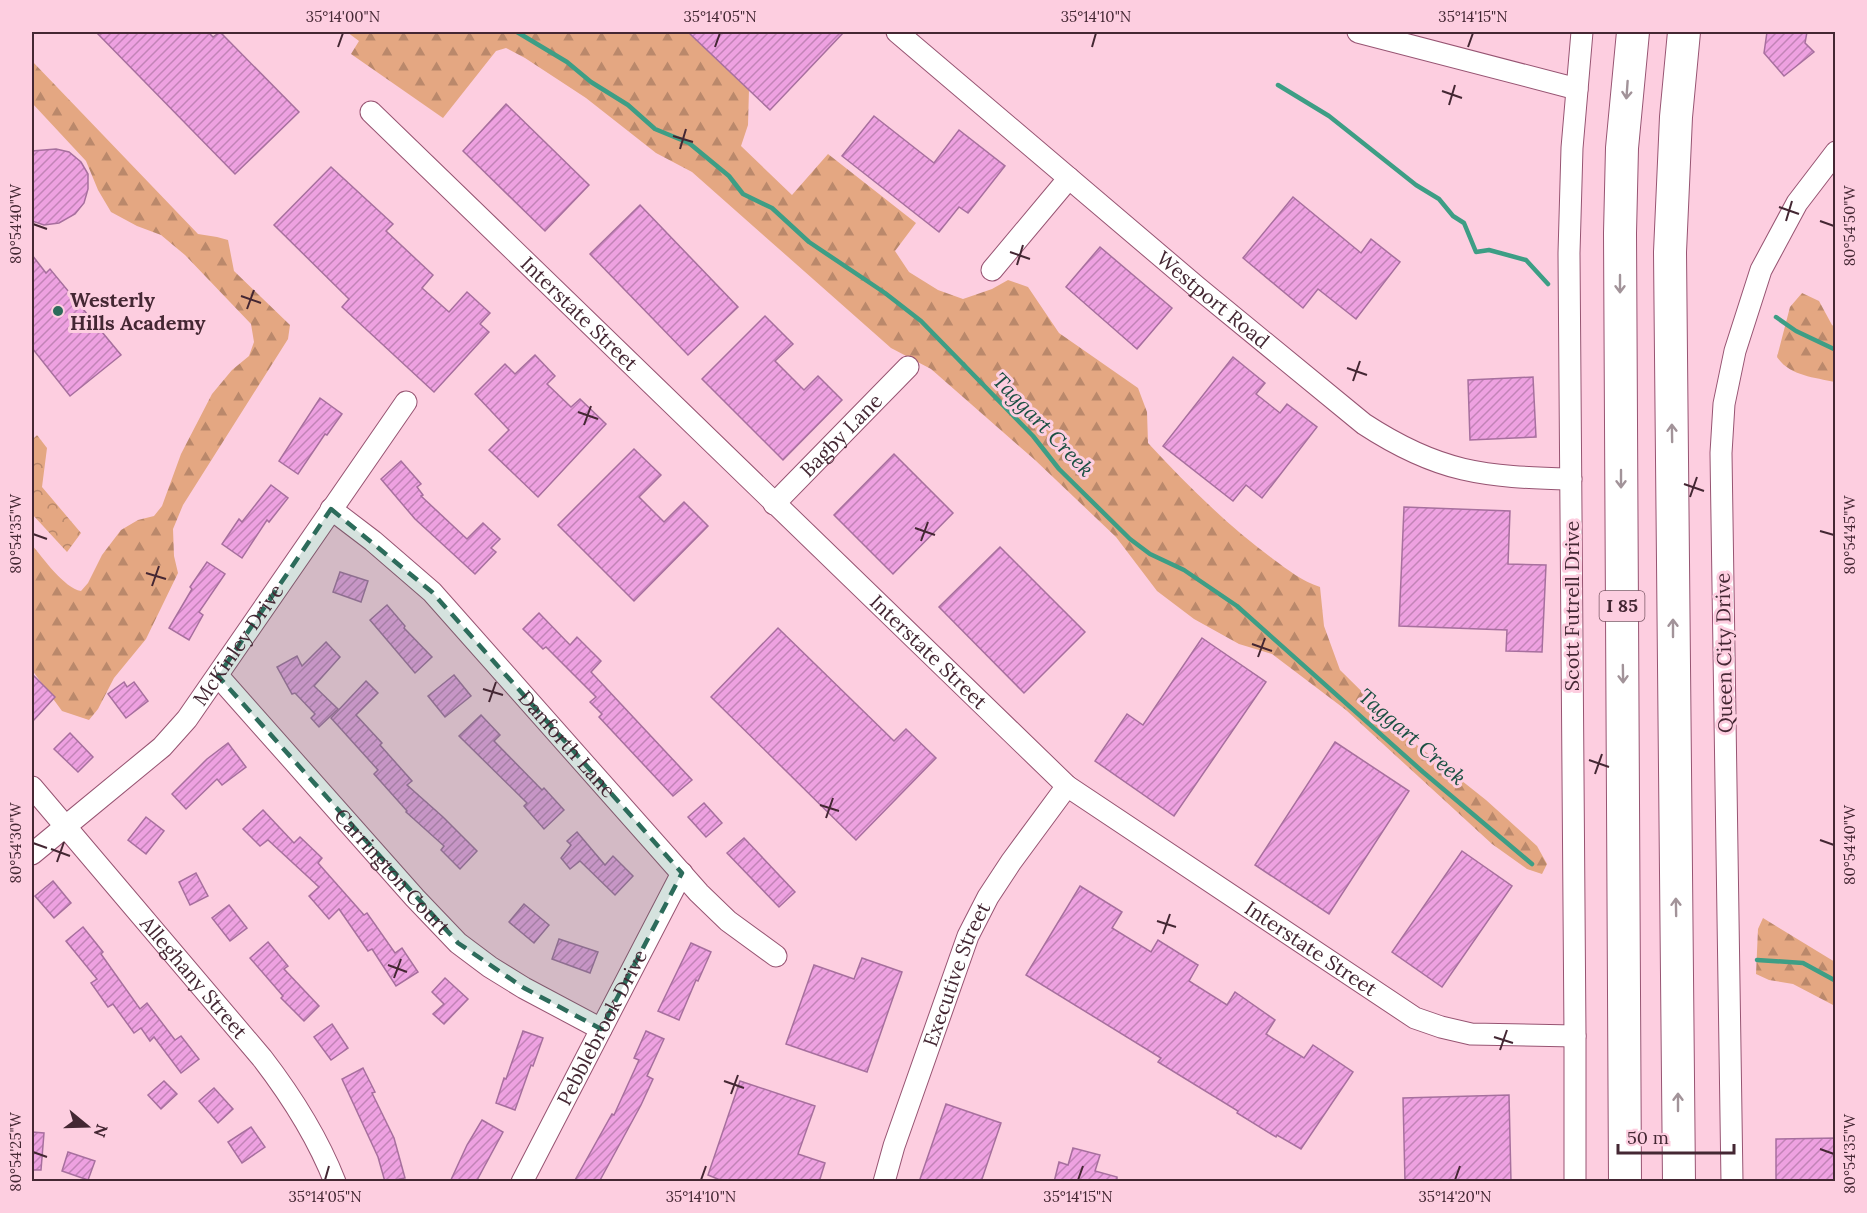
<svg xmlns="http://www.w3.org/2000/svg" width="1867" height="1213" font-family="Lora,serif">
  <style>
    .forest { fill: url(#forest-firs) }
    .park { fill: url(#park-crowns) }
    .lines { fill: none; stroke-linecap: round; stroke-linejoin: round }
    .stream { stroke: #3d9e85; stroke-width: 4.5 }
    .building { fill: url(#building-hatch); stroke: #a76f9e; stroke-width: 1.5 }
    .minor-casing { stroke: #975472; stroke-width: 23 }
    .highway-casing { stroke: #975472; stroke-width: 34 }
    .minor { stroke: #fff; stroke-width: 21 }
    .highway { stroke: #fff; stroke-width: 32 }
    .oneway { stroke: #a29399 }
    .marked { fill: #2c6c5b; fill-opacity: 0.2; stroke: #2c6c5b; stroke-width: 4.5; stroke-dasharray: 12 8; stroke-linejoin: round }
    .ticks { fill: none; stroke: #442733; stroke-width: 2 }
    .poi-dot { fill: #2c6c5b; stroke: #fdcee0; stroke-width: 2 }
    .labels { text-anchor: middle; stroke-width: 6; stroke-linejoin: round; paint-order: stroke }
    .shield { fill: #fdcee0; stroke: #7c5967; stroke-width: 1.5 }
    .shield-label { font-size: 18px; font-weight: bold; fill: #442733 }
    .poi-label { font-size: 20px; font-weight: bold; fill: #442733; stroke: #fdcee0; text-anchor: start }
    .street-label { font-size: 20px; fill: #442733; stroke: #fdcee0 }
    .water-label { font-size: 21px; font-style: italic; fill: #194f41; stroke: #fdcee0 }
    .neatline { fill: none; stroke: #442733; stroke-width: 2 }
    .ticks-label { font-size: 15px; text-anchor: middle; fill: #442733 }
  </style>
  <defs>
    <pattern id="forest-firs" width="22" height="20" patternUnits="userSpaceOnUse" patternTransform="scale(1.5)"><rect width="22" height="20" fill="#e4a782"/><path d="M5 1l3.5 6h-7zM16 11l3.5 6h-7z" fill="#ba886b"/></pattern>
    <pattern id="park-crowns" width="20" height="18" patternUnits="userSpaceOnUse" patternTransform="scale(1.5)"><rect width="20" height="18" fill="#e4a782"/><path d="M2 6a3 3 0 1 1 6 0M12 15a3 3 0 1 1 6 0" fill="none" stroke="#ba886b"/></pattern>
    <pattern id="building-hatch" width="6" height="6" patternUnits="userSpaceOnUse" patternTransform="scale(1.5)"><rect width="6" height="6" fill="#eea1e1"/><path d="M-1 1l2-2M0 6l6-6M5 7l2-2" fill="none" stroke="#c283b7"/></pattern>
  </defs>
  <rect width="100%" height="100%" fill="#fdcee0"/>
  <g class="forest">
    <path d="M347,32H698L693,37L749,89L748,125L741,146L792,195L828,154L916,223L895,251L909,272L938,290L963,299L992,289L1008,280L1028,287L1059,333L1138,388L1147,412L1148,443C1187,485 1227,525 1273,559C1288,570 1302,581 1320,587L1324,626L1340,670L1413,742L1486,800L1537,846L1547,864L1542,874L1527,869L1492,844L1346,710L1272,654L1239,644L1194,619L1157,591L1116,537L1035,460L931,369L891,348L692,172L656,153L586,98L525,58L506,48L496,51L443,118L351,54L359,41Z"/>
    <path d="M32,61L198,234L217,237L228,240L234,271L290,325L288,339L183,505L173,529L174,556L178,573L146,639L114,678L98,709L89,720L62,711L32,670V545C43,558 64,588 81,591L88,583L102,555L121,530L138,520L154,516L162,506L181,454L212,394L232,370L249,356L254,342L251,324L185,255L161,235L137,226L111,212L98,190L86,161L32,103Z"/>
    <path d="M1802,293L1819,301L1832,325L1835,327V382C1814,377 1790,376 1777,357L1790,307Z"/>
    <polygon points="1763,918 1835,962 1835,1006 1793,984 1769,980 1756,974 1758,929"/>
  </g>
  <polygon class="park" points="37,435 47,448 42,487 81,533 67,552 32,514 32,440"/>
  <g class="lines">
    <g class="stream">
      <polyline points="517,32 567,62 591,82 628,105 655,129 689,143 729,176 743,194 772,208 809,242 885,293 921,321 1033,436 1059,469 1130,539 1150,554 1184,570 1237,606 1423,772 1532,864"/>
      <polyline points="1278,85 1329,116 1416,185 1439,199 1453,216 1464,223 1476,252 1489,250 1526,260 1548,284"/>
      <polyline points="1776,317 1796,331 1836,350"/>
      <polyline points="1757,960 1803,963 1836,981"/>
    </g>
  </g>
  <g class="building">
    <polygon points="96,32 208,32 213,37 220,32 299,112 235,174"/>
    <polygon points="688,32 844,32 770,110"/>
    <polygon points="1767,32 1807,32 1805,43 1814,52 1784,76 1764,53"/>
    <polygon points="506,104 589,185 545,231 463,151"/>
    <polygon points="874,116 934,163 959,130 1005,166 968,213 959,207 939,232 842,156"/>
    <polygon points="56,149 69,152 81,162 88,174 88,189 84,203 75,214 59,223 44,225 32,221 32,151"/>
    <polygon points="331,167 393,224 386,231 433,275 422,288 449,312 467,292 490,313 480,324 489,332 434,392 342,307 349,299 274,225"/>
    <polygon points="1293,197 1361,253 1371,239 1400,262 1356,319 1318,289 1303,308 1243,258"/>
    <polygon points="640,205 738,307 688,355 590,254"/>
    <polygon points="1100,247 1172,308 1137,349 1066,287"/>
    <polygon points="32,255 46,273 50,269 121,355 70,396 32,348"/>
    <polygon points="765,316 793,344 775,361 804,390 818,376 842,400 783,460 702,379"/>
    <polygon points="535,355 555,376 547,384 571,407 580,399 606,424 538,497 489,450 509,430 475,394 505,364 515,374"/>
    <polygon points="1233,357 1265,383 1256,394 1280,413 1287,404 1317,427 1262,498 1246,485 1233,501 1163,446"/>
    <polygon points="1533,377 1536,437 1470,440 1468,380"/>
    <polygon points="320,398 342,414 327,435 325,434 298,474 279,461"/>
    <polygon points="634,449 661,475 639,497 664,522 684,502 708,526 634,601 558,525"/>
    <polygon points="894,454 953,513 893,574 834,515"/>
    <polygon points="401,461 421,484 417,487 423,495 421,496 467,539 483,523 500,539 491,548 496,552 475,574 415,519 381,479"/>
    <polygon points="271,485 288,498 269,522 267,520 242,558 222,544 239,519 242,522"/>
    <polygon points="1404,507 1510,511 1508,564 1546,565 1542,652 1506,651 1507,630 1399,626"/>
    <polygon points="1000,547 1085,632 1024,693 939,607"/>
    <polygon points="207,562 225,574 199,612 203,615 189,640 169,628 192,589 190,587"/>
    <polygon points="340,572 368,581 361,602 333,592"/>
    <polygon points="387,605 405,626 404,628 432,657 415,673 370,620"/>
    <polygon points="539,613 570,645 577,637 601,661 591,672 692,780 673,796 599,717 602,714 590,702 596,697 546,647 543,649 523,629"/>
    <polygon points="778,628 894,741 906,729 936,758 856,840 711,697"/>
    <polygon points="1202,638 1266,682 1174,816 1095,761 1127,714 1143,725"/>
    <polygon points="326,642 340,657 314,686 338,709 319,727 311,718 315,714 295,693 292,694 277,667 297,656 302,666"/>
    <polygon points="32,674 55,697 32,722"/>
    <polygon points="454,675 471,696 445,717 428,696"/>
    <polygon points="366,681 378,693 356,715 382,743 380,745 412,781 407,785 443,817 477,851 460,869 441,850 444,846 406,812 407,811 374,774 378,770 331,718"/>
    <polygon points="124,682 127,687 134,682 148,701 126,718 108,694"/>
    <polygon points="481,715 500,735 494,741 542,790 544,788 564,810 544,829 524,806 527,803 459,736"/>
    <polygon points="70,733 93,757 78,772 54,749"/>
    <polygon points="1335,742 1409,791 1329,914 1255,865"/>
    <polygon points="228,743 246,767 222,785 217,779 186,809 172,794 207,759"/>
    <polygon points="704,803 722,823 706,837 688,817"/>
    <polygon points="263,810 294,843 300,837 322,858 318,863 364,915 367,913 395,953 402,948 418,972 396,986 372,949 368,951 339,909 329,919 309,896 319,887 268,840 260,846 243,829"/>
    <polygon points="146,817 164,831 146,854 128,840"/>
    <polygon points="577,832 605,865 613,856 633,876 615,895 580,861 570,869 561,858 571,845 567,841"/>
    <polygon points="744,838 795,892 779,907 727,853"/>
    <polygon points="1462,851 1512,886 1442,987 1392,952"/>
    <polygon points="196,873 208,896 190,905 179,882"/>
    <polygon points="53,881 71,903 54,918 35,896"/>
    <polygon points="1080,886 1122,912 1112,928 1151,952 1158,940 1198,965 1189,981 1227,1005 1235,992 1275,1020 1266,1034 1304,1058 1313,1045 1353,1072 1301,1149 1277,1135 1276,1137 1237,1113 1238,1111 1158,1062 1161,1058 1026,975"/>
    <polygon points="524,904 549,925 534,943 509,922"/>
    <polygon points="229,905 247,928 230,941 212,918"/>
    <polygon points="83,927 103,952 101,954 140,1009 147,1003 175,1040 181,1036 199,1059 181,1073 154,1037 150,1041 141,1028 134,1033 113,1004 108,1007 91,983 97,979 66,941"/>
    <polygon points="559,939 598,952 590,973 552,959"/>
    <polygon points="268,942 288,966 284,969 319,1006 304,1021 281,998 283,996 250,958"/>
    <polygon points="691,943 711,952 698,981 696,980 679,1020 658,1011"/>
    <polygon points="862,958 902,972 867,1072 786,1044 814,965 854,979"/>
    <polygon points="445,978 468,999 444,1024 433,1014 444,1004 432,992"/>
    <polygon points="332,1024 348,1048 331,1060 314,1037"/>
    <polygon points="523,1031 543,1038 533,1066 531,1065 515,1110 496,1103 504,1078 506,1079"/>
    <polygon points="646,1031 664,1039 647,1076 653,1079 641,1105 599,1182 574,1182 612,1114 614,1115 639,1060 634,1058"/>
    <polygon points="363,1068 375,1092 372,1093 394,1138 405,1178 385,1182 378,1157 342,1079"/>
    <polygon points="164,1081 177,1094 161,1109 148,1095"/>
    <polygon points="740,1081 815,1106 798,1154 825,1163 819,1182 725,1182 708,1175"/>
    <polygon points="214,1088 233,1109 218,1123 199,1101"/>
    <polygon points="1509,1095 1511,1182 1405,1182 1403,1098"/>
    <polygon points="946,1104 1001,1123 981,1182 919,1182"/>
    <polygon points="482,1120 503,1132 476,1182 450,1182 467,1145"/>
    <polygon points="251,1127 265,1147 242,1163 228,1142"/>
    <polygon points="32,1132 44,1133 41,1170 32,1170"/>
    <polygon points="1836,1138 1836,1182 1776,1182 1776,1139"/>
    <polygon points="1073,1148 1100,1155 1095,1171 1117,1177 1117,1182 1054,1182 1059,1162 1068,1165"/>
    <polygon points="68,1152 95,1161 88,1180 62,1171"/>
  </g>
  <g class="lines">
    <g class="minor-casing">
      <g id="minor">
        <path id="s1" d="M897,32L1197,287L1364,424C1439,473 1484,477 1571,479"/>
        <polyline points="1358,32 1577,89"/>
        <path id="s2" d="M371,112L1067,786L1415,1018L1441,1027L1471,1034L1575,1036"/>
        <polyline points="992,270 1069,178"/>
        <path id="s3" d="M774,504L908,367"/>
        <path id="s4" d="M331,509L373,541L432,592L699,893L728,921L776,956"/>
        <path id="s5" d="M218,676L415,898L458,943L490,967L524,988L601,1029"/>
        <path id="s6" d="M32,787L262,1058C292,1097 317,1136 335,1182"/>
        <path id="s7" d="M32,854L162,747L187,719L406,402"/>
        <path id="s8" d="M522,1182L682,873"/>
        <path id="s9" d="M884,1182L894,1146L968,936L988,897L1011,862L1067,786"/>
        <polyline points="1575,1182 1575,1036 1569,253 1572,148 1582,32"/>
        <polyline points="1732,1182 1721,453 1724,404 1735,351 1761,270 1797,203 1836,152"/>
      </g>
    </g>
    <g class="highway-casing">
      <g id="highway">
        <polyline points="1625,1182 1620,233 1622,148 1633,32"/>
        <polyline points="1679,1182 1670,252 1676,117 1684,32"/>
      </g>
    </g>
    <use href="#minor" class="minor"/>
    <use href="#highway" class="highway"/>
  </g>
  <defs><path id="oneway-shaft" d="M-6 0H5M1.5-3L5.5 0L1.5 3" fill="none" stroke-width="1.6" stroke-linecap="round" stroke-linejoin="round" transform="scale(1.5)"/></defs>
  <g class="oneway">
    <use href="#oneway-shaft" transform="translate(1627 90) rotate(94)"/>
    <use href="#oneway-shaft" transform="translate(1620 284) rotate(90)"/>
    <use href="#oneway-shaft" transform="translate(1672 433) rotate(-91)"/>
    <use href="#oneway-shaft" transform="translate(1621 479) rotate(90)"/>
    <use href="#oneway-shaft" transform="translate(1673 628) rotate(-90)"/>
    <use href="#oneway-shaft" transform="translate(1623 674) rotate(89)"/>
    <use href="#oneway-shaft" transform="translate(1676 907) rotate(-91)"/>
    <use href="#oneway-shaft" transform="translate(1678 1102) rotate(-90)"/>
  </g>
  <path class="marked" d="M331,509L432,592L682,873L601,1029L524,988L458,943L218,676Z"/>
  <path class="ticks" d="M338,47L343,33M715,47L720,33M1092,47L1096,33M1468,47L1473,33M1442,91L1462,98M1449,105L1455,85M673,136L693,142M680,149L686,129M1779,207L1799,214M1786,221L1792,201M1820,221L1834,226M33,224L47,229M1010,252L1030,259M1017,265L1023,245M241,296L261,303M247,309L254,290M1347,368L1367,375M1353,381L1360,361M578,412L598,419M584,425L591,406M1684,484L1704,491M1690,497L1697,477M915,528L935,535M1820,531L1834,535M33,534L47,539M921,541L928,522M146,573L166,579M152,586L159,566M1252,644L1272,651M1258,657L1265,638M483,689L503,695M489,702L496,682M1589,760L1609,767M1595,774L1602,754M820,805L839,811M826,818L833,798M1820,840L1834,845M33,843L47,848M51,849L70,856M57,862L64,842M1157,921L1176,927M1163,934L1170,914M388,965L407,972M394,978L401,959M1494,1037L1513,1043M1500,1050L1507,1030M724,1081L744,1088M731,1094L738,1075M1820,1149L1834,1154M33,1152L47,1157M325,1180L329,1166M701,1180L706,1166M1078,1180L1083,1166M1455,1180L1460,1166"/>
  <circle class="poi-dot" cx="58" cy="311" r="6"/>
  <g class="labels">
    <rect class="shield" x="1599.5" y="591" width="45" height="30" rx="4.5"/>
    <g class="shield-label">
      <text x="1622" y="612">I 85</text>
    </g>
    <g class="poi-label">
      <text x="70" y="307">Westerly<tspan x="70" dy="23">Hills Academy</tspan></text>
    </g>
    <g class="street-label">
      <text dy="7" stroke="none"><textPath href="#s1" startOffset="414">Westport Road</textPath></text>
      <text dy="7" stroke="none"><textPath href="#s2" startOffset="290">Interstate Street</textPath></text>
      <text dy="7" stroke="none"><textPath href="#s3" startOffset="96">Bagby Lane</textPath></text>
      <text transform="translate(1572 606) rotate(-90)" y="7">Scott Futrell Drive</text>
      <text dy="7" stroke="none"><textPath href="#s7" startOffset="296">McKinley Drive</textPath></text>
      <text dy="7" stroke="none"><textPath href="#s2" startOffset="776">Interstate Street</textPath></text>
      <text transform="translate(1724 653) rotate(-91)" y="7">Queen City Drive</text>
      <text dy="7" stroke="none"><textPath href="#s4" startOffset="334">Danforth Lane</textPath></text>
      <text dy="7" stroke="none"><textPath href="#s5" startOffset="262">Carrington Court</textPath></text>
      <text dy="7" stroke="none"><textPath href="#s2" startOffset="1262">Interstate Street</textPath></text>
      <text dy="7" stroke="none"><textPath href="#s9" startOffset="220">Executive Street</textPath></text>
      <text dy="7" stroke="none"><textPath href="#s6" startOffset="250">Alleghany Street</textPath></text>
      <text dy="7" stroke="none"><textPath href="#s8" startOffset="174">Pebblebrook Drive</textPath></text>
    </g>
    <g class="water-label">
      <text transform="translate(1043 425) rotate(46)" y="7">Taggart Creek</text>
      <text transform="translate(1412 737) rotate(41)" y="7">Taggart Creek</text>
    </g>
  </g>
  <rect width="1867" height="1213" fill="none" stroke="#fdcee0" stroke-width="66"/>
  <g transform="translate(87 1126) rotate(109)" stroke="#fdcee0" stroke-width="4.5" paint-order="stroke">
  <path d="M0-4.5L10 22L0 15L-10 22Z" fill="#442733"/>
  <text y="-9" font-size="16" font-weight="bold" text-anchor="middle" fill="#442733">N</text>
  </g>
  <path d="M1618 1144v9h116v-9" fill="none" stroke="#442733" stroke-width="3"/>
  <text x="1627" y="1144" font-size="18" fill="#442733" stroke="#fdcee0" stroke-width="4.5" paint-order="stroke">50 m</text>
  <rect x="33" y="33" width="1801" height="1147" class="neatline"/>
  <g class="ticks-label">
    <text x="343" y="22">35°14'00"N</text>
    <text x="720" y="22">35°14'05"N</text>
    <text x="1096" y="22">35°14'10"N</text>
    <text x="1473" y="22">35°14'15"N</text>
    <text transform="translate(16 224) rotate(-90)" y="5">80°54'40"W</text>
    <text transform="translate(1850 226) rotate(-90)" y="5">80°54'50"W</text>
    <text transform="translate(16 534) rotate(-90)" y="5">80°54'35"W</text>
    <text transform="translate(1850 535) rotate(-90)" y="5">80°54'45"W</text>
    <text transform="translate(16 843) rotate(-90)" y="5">80°54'30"W</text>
    <text transform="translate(1850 845) rotate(-90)" y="5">80°54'40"W</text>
    <text transform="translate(16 1152) rotate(-90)" y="5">80°54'25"W</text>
    <text transform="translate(1850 1154) rotate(-90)" y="5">80°54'35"W</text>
    <text x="325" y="1202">35°14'05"N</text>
    <text x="701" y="1202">35°14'10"N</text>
    <text x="1078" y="1202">35°14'15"N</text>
    <text x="1455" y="1202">35°14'20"N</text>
  </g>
</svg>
